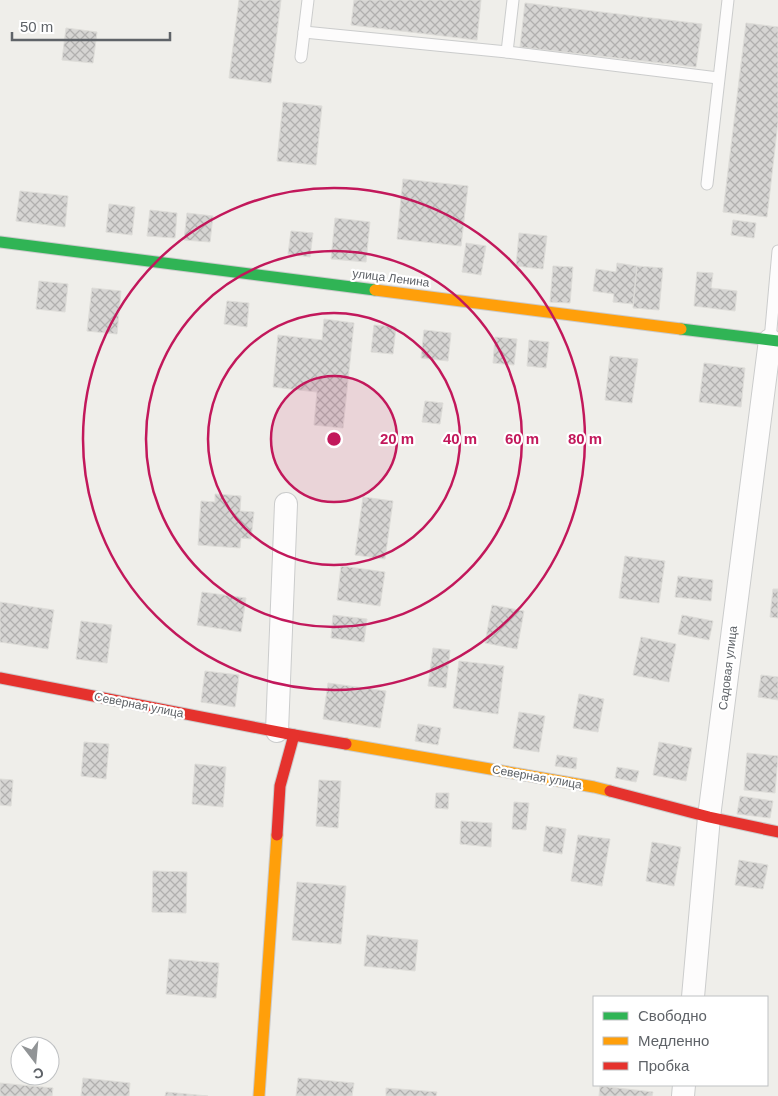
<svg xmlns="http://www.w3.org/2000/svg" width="778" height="1096" font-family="Helvetica,sans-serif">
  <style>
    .building { fill: url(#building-cross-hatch); stroke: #deddd9 }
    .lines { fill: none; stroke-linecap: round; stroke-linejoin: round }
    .lane-casing { stroke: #cbcccc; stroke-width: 13 }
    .street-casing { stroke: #cbcccc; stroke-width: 24 }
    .fast-casing { stroke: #cacacb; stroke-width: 13 }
    .slow-casing { stroke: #cacacb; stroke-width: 13 }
    .jam-casing { stroke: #cacacb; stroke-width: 13 }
    .lane { stroke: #fdfcfc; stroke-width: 11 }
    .street { stroke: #fdfcfc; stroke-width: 22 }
    .fast { stroke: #30b455; stroke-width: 11 }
    .slow { stroke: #ff9f0a; stroke-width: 11 }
    .jam { stroke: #e5322d; stroke-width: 11 }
    .ring { fill: none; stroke: #c2185b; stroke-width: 2.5 }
    .labels { text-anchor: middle; stroke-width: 4.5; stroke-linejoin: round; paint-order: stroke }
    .street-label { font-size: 12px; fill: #5f6368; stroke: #fff }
    .centre { fill: #c2185b; stroke: #fff; stroke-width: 2.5 }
    .ring-label { font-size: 15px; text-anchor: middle; font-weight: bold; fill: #c2185b; stroke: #fff; stroke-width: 4.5; stroke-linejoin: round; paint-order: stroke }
  </style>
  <defs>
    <pattern id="building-cross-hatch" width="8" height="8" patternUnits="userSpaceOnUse" patternTransform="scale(1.25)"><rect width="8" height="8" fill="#d6d5d3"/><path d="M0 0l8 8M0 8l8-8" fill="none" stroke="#b1b0af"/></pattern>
  </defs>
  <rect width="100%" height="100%" fill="#efeeea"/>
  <g class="building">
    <polygon points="239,0 281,0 271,83 229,78"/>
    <polygon points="354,0 481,0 477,40 351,25"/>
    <polygon points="525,3 702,24 696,67 520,47"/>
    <polygon points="746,23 778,27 778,122 767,217 723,212"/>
    <polygon points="66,28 97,32 93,63 62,60"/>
    <polygon points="283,102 322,106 316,165 277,161"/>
    <polygon points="403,179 468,186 461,246 397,239"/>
    <polygon points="20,191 68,196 65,227 16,221"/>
    <polygon points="109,204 135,207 132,235 106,232"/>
    <polygon points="150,210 177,213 175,238 147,236"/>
    <polygon points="187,213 213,216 210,242 184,240"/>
    <polygon points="335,218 370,222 366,262 331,259"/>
    <polygon points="733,220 756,223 754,238 731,235"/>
    <polygon points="291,231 313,233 310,257 288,254"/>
    <polygon points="519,233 547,236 543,269 516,266"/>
    <polygon points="466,243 486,246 481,275 462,272"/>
    <polygon points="617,263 637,266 633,304 613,302 614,294 593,291 596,269 616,272"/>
    <polygon points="553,266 573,267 570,303 550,302"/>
    <polygon points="637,266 663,268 659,310 633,308"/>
    <polygon points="697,272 713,273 711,288 737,291 735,311 694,306"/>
    <polygon points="39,281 68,284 65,312 36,309"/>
    <polygon points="92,288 121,291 117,334 87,331"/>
    <polygon points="227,301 249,303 247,327 224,324"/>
    <polygon points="324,319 354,323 343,428 314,425 317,392 273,387 278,335 322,340"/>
    <polygon points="374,325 396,327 393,354 371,352"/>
    <polygon points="424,330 451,333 448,361 421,358"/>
    <polygon points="495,337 517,339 514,365 493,363"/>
    <polygon points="529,340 549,342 546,368 527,366"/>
    <polygon points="610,356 638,359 632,403 605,400"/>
    <polygon points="704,363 745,368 741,407 699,402"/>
    <polygon points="425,401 443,403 440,424 422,422"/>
    <polygon points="215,494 241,496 240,511 254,512 251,539 241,538 240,548 198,545 201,501 215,502"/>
    <polygon points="363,497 393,501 385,559 355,555"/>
    <polygon points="625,556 665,561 659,603 619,598"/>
    <polygon points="341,566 385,572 380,606 337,600"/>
    <polygon points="678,576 713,580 711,601 675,597"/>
    <polygon points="773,589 778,589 778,618 770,617"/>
    <polygon points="202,592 246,598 241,632 197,625"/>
    <polygon points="0,602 54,610 48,649 0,642"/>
    <polygon points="492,605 524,611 517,649 485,643"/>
    <polygon points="333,615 367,619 364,642 331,638"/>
    <polygon points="682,615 713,621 709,640 678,634"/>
    <polygon points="81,621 112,625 107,663 76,659"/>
    <polygon points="641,637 676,644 669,682 633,675"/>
    <polygon points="433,648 450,650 446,688 428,686"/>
    <polygon points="459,661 504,666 498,714 453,708"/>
    <polygon points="205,671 239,675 235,707 201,702"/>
    <polygon points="761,675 778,677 778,700 758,697"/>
    <polygon points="328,683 386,691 380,728 323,719"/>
    <polygon points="579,694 604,699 598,732 573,728"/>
    <polygon points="519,712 545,716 539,752 513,748"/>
    <polygon points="418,724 441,728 438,745 415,741"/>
    <polygon points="84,742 109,744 106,779 81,776"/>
    <polygon points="659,742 692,748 686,781 653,775"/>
    <polygon points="747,753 778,756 775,793 744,790"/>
    <polygon points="557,755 577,758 576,769 555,766"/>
    <polygon points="195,764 226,767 223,807 192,804"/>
    <polygon points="617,767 639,771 636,782 615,778"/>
    <polygon points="0,779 13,780 11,806 0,805"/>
    <polygon points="319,780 341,781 338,828 316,826"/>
    <polygon points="436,793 449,793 448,809 435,808"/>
    <polygon points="740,796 773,801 770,818 737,814"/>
    <polygon points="514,802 529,803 526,830 512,829"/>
    <polygon points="461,821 492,823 491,847 460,844"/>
    <polygon points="546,826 566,829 562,854 543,851"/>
    <polygon points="578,835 610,839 602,886 571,881"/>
    <polygon points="652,842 681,847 674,886 646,881"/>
    <polygon points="739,860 768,865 763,889 735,885"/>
    <polygon points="153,871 187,872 186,913 152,912"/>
    <polygon points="297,882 346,886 341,944 292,940"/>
    <polygon points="367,935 418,940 415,971 364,966"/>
    <polygon points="169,959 219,963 216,998 166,994"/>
    <polygon points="83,1078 130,1083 129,1096 81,1096"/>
    <polygon points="298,1078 354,1083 352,1096 296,1096"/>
    <polygon points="0,1083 53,1088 52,1096 0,1096"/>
    <polygon points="600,1086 653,1092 652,1096 599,1096"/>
    <polygon points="386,1088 437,1092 436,1096 386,1096"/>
    <polygon points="166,1092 208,1096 165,1096"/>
  </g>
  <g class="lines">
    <g class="lane-casing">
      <g id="lane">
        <polyline points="304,32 507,52 718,78"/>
        <polyline points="507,52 513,0"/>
        <polyline points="301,57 308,0"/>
        <polyline points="707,184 728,0"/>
        <polyline points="770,340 778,251"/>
      </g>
    </g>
    <g class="street-casing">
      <g id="street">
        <polyline points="277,731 286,504"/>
        <polyline points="693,997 709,817 770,340"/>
        <polyline points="683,1096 684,1085"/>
      </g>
    </g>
    <g class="fast-casing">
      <g id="fast">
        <polyline points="0,242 375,290"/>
        <polyline points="681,329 778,341"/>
      </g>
    </g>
    <g class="slow-casing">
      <g id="slow">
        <polyline points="375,290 681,329"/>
        <polyline points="346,744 594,787 610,791"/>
        <polyline points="259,1096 277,835"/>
      </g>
    </g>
    <g class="jam-casing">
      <g id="jam">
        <polyline points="0,678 294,735 346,744"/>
        <polyline points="610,791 709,817 778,832"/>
        <polyline points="277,835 280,786 294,735"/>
      </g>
    </g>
    <use href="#lane" class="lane"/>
    <use href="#street" class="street"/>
    <use href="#fast" class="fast"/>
    <use href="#slow" class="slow"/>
    <use href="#jam" class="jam"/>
  </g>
  <circle cx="334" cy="439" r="63" fill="#c2185b" fill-opacity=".12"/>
  <g class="ring">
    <circle cx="334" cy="439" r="63"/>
    <circle cx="334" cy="439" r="126"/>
    <circle cx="334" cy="439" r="188"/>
    <circle cx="334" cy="439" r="251"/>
  </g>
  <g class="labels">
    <g class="street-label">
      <text transform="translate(391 278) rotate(7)" y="4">улица Ленина</text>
      <text transform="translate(728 668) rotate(-83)" y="4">Садовая улица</text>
      <text transform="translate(139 705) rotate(11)" y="4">Северная улица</text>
      <text transform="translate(537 777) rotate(10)" y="4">Северная улица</text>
    </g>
  </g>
  <circle cx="334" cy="439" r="8" class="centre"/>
  <g class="ring-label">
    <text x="397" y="444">20 m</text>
    <text x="460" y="444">40 m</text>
    <text x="522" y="444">60 m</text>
    <text x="585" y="444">80 m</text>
  </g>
  <rect x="593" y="996" width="175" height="90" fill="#ffffff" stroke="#bfc1c3"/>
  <rect x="603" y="1012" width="25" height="8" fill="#30b455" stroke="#bfc1c3"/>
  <text x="638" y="1021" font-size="15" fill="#5f6368">Свободно</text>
  <rect x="603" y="1037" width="25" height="8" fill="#ff9f0a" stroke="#bfc1c3"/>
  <text x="638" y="1046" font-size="15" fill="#5f6368">Медленно</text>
  <rect x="603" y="1062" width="25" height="8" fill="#e5322d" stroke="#bfc1c3"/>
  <text x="638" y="1071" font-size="15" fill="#5f6368">Пробка</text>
  <g transform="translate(35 1061) rotate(164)"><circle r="24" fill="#ffffff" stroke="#bfc1c3"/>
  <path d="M0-4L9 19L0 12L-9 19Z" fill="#919496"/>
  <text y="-8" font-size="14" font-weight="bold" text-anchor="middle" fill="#5f6368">С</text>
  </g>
  <path d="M12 32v8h158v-8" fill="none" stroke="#5f6368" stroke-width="2.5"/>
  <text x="20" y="32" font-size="15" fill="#5f6368" stroke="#ffffff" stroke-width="4" paint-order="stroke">50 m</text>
</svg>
